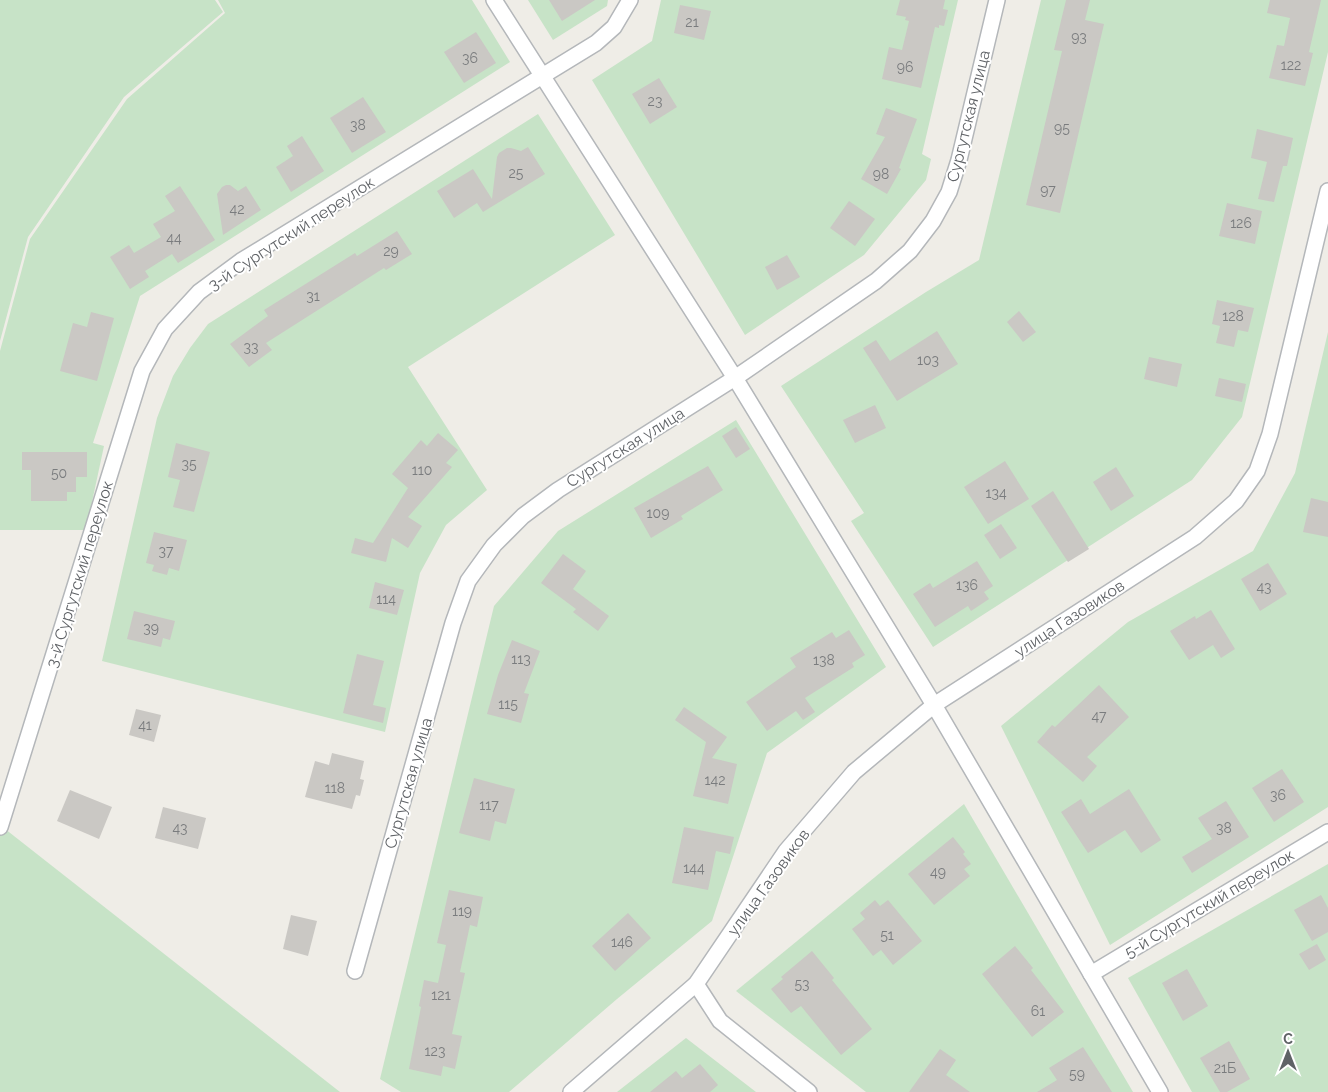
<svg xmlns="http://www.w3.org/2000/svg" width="1328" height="1092" font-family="Raleway,sans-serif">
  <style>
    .green { fill: #c7e3c7 }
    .building { fill: #cac8c4 }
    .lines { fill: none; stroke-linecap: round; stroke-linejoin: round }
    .minor-casing { stroke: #b4b7ba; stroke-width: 18 }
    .minor { stroke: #fff; stroke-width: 15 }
    .labels { text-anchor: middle; stroke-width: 4; stroke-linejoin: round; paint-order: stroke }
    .number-label { font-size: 14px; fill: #7a7c7e }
    .street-label { font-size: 16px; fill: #5f6266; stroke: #fff }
  </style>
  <rect width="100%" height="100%" fill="#efede7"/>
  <g class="green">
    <polygon points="0,0 215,0 223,12 124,97 28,237 0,341"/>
    <polygon points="218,0 472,0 510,62 140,296 93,443 104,446 86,530 0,530 0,351 30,239 127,99 225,13"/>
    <polygon points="528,0 608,0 607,6 553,40"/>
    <polygon points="661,0 958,0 922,154 931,159 926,180 864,255 745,335 592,80 652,41"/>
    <polygon points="1041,0 1328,0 1328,52 1242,417 1192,480 933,647 851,521 864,513 781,386 926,292 979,260"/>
    <polygon points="538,114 615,235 408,367 487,490 446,525 420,573 385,732 102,661 157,418 173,376 190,348 208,324"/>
    <polygon points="1328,332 1328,807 1110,945 1001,726 1128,622 1253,551 1295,473"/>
    <polygon points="736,420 886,667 767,753 712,921 617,999 509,1092 401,1092 380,1079 494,606 558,531"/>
    <polygon points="964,804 1133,1092 866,1092 736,991"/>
    <polygon points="0,825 340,1092 0,1092"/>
    <polygon points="1328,864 1328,1092 1192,1092 1128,978"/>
    <polygon points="686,1038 756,1092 617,1092"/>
  </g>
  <g class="building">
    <polygon points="549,0 595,0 562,21"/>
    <polygon points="900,0 945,0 943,9 948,10 944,26 939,25 939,28 935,27 921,88 882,79 889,47 902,50 909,21 905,20 906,17 896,15"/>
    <polygon points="1066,0 1090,0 1085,20 1104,24 1060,213 1026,205 1062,51 1054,50"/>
    <polygon points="1270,0 1321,0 1309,52 1313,53 1305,86 1269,78 1277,45 1284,46 1290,18 1267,13"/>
    <polygon points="680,5 711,11 704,40 674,33"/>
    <polygon points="476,32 496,63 464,83 444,52"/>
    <polygon points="659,78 677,107 650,124 632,94"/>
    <polygon points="363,97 386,132 352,153 330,118"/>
    <polygon points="886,108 917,119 899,168 901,169 887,194 861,179 885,137 876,134"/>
    <polygon points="1257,129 1293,138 1287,166 1283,166 1274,202 1258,199 1267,162 1251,158"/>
    <polygon points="302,136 324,171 291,192 276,167 293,156 287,146"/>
    <polygon points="528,147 545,174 483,212 477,203 454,218 437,191 473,169 492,199 497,157 499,153 507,148 511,148 521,151"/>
    <polygon points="226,185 230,185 238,191 246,186 261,210 223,235 217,194 222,187"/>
    <polygon points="180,186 215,240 178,263 172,254 145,271 149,277 130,289 110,257 129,245 134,253 161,237 153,224 175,211 165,196"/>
    <polygon points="849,201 875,219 855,246 830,228"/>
    <polygon points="1227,203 1262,211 1255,244 1219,236"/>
    <polygon points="397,231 412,254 386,270 384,268 266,343 272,350 249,367 230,344 268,316 264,310 355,253 357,256"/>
    <polygon points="787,255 800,277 777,290 765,267"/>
    <polygon points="1217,300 1254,308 1248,332 1238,330 1234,347 1216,343 1220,326 1212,324"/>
    <polygon points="1019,311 1036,332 1023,342 1007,322"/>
    <polygon points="91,312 114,318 97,381 60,371 73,323 87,327"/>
    <polygon points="937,331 958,364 897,401 863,348 876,340 890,361"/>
    <polygon points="1149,357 1182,364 1177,387 1144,379"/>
    <polygon points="1219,378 1246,384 1242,402 1215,396"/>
    <polygon points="875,405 886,428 855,443 843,420"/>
    <polygon points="736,427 750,449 736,458 722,436"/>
    <polygon points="438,433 458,450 446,463 452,467 408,517 422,526 408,548 392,538 386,562 351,553 355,538 373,543 408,488 392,474 421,440 427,446"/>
    <polygon points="176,443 210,452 194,512 173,507 180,480 168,477"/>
    <polygon points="22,452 87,452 87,477 76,477 76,492 67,492 67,501 31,501 31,470 22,470"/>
    <polygon points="1005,461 1029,499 988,524 964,487"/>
    <polygon points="708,466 723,490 681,516 683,519 651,538 634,508"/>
    <polygon points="1116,467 1134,496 1111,511 1093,482"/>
    <polygon points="1053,491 1089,549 1068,562 1031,506"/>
    <polygon points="1311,498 1328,502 1328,537 1303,532"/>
    <polygon points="1001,524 1017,548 1000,559 984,535"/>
    <polygon points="154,532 187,540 179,571 169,568 167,575 152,571 154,565 146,563"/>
    <polygon points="563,554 586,571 573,589 609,616 598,631 573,612 576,609 541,583"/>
    <polygon points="977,561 993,586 984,592 989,599 971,611 968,606 935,627 913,594 930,583 933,588"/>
    <polygon points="1268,563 1287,594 1260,611 1241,579"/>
    <polygon points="375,582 404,590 397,615 369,608"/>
    <polygon points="1211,610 1235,649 1221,658 1213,645 1189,660 1170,631 1195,616 1196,619"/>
    <polygon points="134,611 175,621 170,640 163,638 161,647 127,639"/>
    <polygon points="849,630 865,655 852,663 854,667 805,698 815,712 803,720 796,711 767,731 746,702 796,667 790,658 832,632 836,638"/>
    <polygon points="512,640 540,651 524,693 529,694 521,723 487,714 498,675"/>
    <polygon points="357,654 384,661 373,705 386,708 383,723 343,713"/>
    <polygon points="1099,685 1129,717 1087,757 1097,766 1083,782 1037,742 1052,725 1055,727"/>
    <polygon points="684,707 727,737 712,758 737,764 728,804 693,796 706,742 675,720"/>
    <polygon points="136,709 161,715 154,742 129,735"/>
    <polygon points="332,753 364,761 360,779 364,780 360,796 356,795 352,809 305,797 315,761 329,765"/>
    <polygon points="1282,769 1304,802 1274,822 1252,788"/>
    <polygon points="474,778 515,789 506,824 495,821 490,841 459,833"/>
    <polygon points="1129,789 1161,840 1141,853 1125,830 1088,853 1061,812 1081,799 1090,814"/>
    <polygon points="70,790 112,807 99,839 57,821"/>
    <polygon points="1226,801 1249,837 1192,873 1182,857 1212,839 1198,818"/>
    <polygon points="163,807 206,818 198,849 155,838"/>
    <polygon points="684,827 734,837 730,854 716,851 708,890 672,883"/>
    <polygon points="953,837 965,852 963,854 971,864 964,869 970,876 934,905 908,874"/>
    <polygon points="449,890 483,897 477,927 470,925 460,972 465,973 452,1034 462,1036 455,1069 443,1066 441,1076 409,1069 421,1007 419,1006 424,980 438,983 446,945 437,943"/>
    <polygon points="1321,895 1328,908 1328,932 1312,941 1294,910"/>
    <polygon points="875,900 880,906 888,900 922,941 893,965 881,950 873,956 852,929 865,919 860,913"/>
    <polygon points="628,913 651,938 615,971 592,946"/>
    <polygon points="291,915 317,921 308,956 283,949"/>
    <polygon points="1317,944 1326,960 1309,970 1299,954"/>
    <polygon points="1015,946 1033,968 1031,970 1064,1012 1032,1037 982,974"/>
    <polygon points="812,951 834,978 832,980 872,1029 841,1055 801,1006 791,1013 771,989 783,979 781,977"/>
    <polygon points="1187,969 1208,1006 1183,1021 1162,983"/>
    <polygon points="1229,1041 1250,1079 1227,1092 1220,1092 1200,1058"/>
    <polygon points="1083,1047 1112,1092 1037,1092 1057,1080 1049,1068"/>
    <polygon points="940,1049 956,1060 946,1075 970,1092 909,1092"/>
    <polygon points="700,1064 718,1085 710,1092 650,1092 676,1071 682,1078"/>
  </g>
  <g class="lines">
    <g class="minor-casing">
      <g id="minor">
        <polyline points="494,0 735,378 934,705 1160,1092"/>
        <polyline points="0,827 142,371 165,329 199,292 241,261 596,43 614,27 630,0"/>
        <polyline points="355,971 453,623 468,581 494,545 523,516 558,490 735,378 876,281 910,251 933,221 949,192 959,160 997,0"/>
        <polyline points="1091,974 1328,832"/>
        <polyline points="696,984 720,1021 809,1092"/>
        <polyline points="571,1092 696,984 786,851 854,772 934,705 1195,537 1236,501 1257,471 1270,434 1328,191"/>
      </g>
    </g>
    <use href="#minor" class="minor"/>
  </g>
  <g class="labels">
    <g class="number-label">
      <text x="692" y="27">21</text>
      <text x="1079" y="42">93</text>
      <text x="470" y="63">36</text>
      <text x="1291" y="70">122</text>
      <text x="905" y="72">96</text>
      <text x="655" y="106">23</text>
      <text x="358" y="130">38</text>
      <text x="1062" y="133">95</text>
      <text x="516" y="178">25</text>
      <text x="881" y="179">98</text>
      <text x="1048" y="195">97</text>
      <text x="237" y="214">42</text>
      <text x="1241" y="228">126</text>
      <text x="174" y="243">44</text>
      <text x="391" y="256">29</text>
      <text x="313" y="301">31</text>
      <text x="1233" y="321">128</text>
      <text x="251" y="352">33</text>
      <text x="928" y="365">103</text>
      <text x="189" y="469">35</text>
      <text x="422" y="475">110</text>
      <text x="59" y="478">50</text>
      <text x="996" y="498">134</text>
      <text x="658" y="518">109</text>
      <text x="166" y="556">37</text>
      <text x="967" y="590">136</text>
      <text x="1264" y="592">43</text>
      <text x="386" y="604">114</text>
      <text x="151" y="633">39</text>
      <text x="521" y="664">113</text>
      <text x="824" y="665">138</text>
      <text x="508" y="709">115</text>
      <text x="1099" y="721">47</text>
      <text x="145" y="730">41</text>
      <text x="715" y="785">142</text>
      <text x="335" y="793">118</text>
      <text x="1278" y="800">36</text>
      <text x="489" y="810">117</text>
      <text x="180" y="833">43</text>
      <text x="1224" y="833">38</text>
      <text x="694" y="873">144</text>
      <text x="938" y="877">49</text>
      <text x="462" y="916">119</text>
      <text x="887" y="940">51</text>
      <text x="622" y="947">146</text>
      <text x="802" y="989">53</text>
      <text x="441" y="1000">121</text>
      <text x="1038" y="1016">61</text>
      <text x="435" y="1056">123</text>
      <text x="1225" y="1073">21Б</text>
      <text x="1077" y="1079">59</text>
    </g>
    <g class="street-label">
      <text transform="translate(968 116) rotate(-76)" y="6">Сургутская улица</text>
      <text transform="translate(291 233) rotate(-33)" y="6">3-й Сургутский переулок</text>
      <text transform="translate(625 447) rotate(-32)" y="6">Сургутская улица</text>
      <text transform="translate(79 574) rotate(-73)" y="6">3-й Сургутский переулок</text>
      <text transform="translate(1069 618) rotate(-33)" y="6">улица Газовиков</text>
      <text transform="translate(408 783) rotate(-74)" y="6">Сургутская улица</text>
      <text transform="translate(768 882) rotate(-54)" y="6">улица Газовиков</text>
      <text transform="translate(1209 903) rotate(-31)" y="6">5-й Сургутский переулок</text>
    </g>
  </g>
  <g transform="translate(1288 1052)" stroke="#ffffff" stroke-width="4" paint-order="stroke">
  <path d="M0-4L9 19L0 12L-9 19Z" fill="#5f6266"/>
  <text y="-8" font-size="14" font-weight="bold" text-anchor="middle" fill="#5f6266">С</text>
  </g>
</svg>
